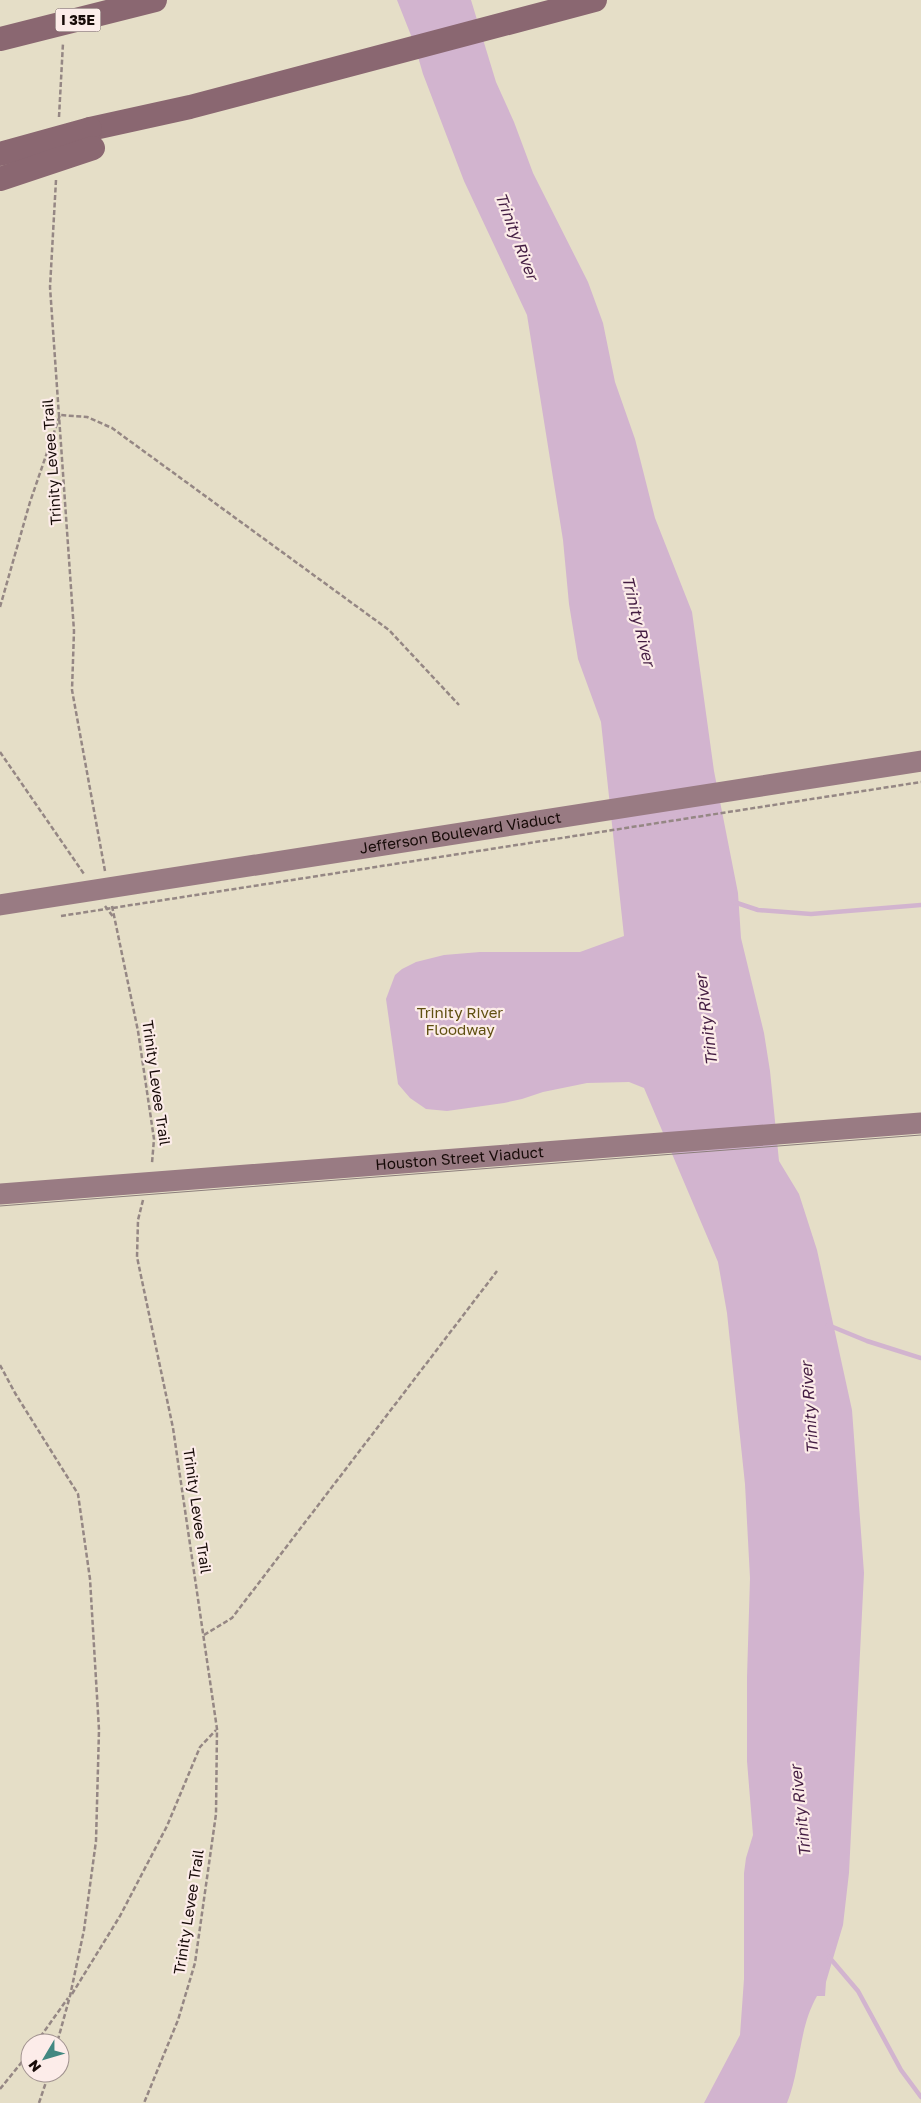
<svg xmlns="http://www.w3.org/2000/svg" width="921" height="2103" font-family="'Golos Text',sans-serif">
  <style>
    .green { fill: #e5dec7; fill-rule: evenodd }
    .water { fill: #d2b4cf }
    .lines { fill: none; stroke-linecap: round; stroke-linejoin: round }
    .stream { stroke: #d2b4cf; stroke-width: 4.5 }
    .path { stroke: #958784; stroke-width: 2.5; stroke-dasharray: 5 2.5; stroke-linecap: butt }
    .highway { stroke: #8a6771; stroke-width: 24 }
    .tram { stroke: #8c7e7b; stroke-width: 1 }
    .path-bridge { stroke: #958784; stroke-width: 2.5; stroke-dasharray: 5 2.5; stroke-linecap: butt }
    .major-bridge { stroke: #997b83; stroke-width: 21 }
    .highway-bridge { stroke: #8a6771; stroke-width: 24 }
    .labels { text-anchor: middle; stroke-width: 4.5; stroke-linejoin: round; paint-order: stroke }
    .shield { fill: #fcece9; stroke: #5c4e4c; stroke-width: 1 }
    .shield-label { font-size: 14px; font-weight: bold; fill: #170b08 }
    .street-label { font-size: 15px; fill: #170b08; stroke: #fcece9 }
    .park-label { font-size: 15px; fill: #605011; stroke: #fcece9 }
    .water-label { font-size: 16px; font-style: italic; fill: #441d42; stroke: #fcece9 }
  </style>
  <rect width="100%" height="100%" fill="#fcece9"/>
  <path class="green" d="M0,0H921V2103H0ZM30,2043H60V2073H30Z"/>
  <path class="water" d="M397,0H471L496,82L514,122L533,173L588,282L603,323L615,382L635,439L655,518L692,612L714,771L738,893L741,938L764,1033L770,1071L779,1161L799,1194L817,1250L852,1410L864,1573L849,1873L843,1925L826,1982L825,1996H817C798,2029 801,2069 787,2103H704L740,2035L744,1979V1873L746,1858L753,1835L747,1761V1677L750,1578L745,1484L727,1313L718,1262L644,1088L629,1082L587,1083L543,1092L522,1099L504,1103L447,1111L426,1109L410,1098L398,1084L386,999L395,975L402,969L416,962L444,955L480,952H580L624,936L601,722L578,659L569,604L563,540L527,315L464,181L423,74L414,43Z"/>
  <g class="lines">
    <g class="stream">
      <polyline points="734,902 758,910 811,914 921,905"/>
      <polyline points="828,1325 867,1341 921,1358"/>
      <polyline points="829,1957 858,1991 901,2070 921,2097"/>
    </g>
    <g class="path">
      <polyline points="59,117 63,43"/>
      <polyline points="56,180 50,287 74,631 72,690 105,871"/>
      <polyline points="0,607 30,502 60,415 87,417 112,428 389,630 459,705"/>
      <polyline points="0,752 84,874"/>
      <polyline points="105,906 114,918"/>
      <polyline points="112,906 138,1031 154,1139 152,1163"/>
      <polyline points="143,1200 138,1220 137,1257 173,1428 217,1729 216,1814 195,1963 178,2020 144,2103"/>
      <polyline points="0,1365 15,1393 78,1494 90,1579 99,1730 96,1841 84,1930 70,1996 57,2043"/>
      <polyline points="204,1635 232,1618 497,1271"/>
      <polyline points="72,1994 120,1916 167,1826 200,1747 216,1730"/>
      <polyline points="36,2043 68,1998"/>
      <polyline points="0,2089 30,2052"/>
      <polyline points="39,2103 49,2073"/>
    </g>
    <polyline class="highway" points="90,129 190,107 595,0"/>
    <polyline class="tram" points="0,1206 921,1135"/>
    <polyline class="path-bridge" points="61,916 921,782"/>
    <g class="major-bridge">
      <path id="s1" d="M0,905L921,761"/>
      <path id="s2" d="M0,1194L921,1123"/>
    </g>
    <g class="highway-bridge">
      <polyline points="0,39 155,0"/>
      <polyline points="0,154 90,129"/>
      <polyline points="0,179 93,148"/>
    </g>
  </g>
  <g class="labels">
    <rect class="shield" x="55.5" y="8.5" width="45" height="23" rx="4"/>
    <g class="shield-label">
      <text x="78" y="25">I 35E</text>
    </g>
    <g class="street-label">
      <text transform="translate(52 462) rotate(-94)" y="5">Trinity Levee Trail</text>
      <text dy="5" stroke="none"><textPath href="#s1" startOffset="466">Jefferson Boulevard Viaduct</textPath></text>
      <text transform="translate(156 1083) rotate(82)" y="5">Trinity Levee Trail</text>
      <text dy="5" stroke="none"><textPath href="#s2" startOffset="461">Houston Street Viaduct</textPath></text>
      <text transform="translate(197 1511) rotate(82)" y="5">Trinity Levee Trail</text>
      <text transform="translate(189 1912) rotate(-81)" y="5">Trinity Levee Trail</text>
    </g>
    <g class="park-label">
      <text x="460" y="1018">Trinity River<tspan x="460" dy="17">Floodway</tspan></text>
    </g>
    <g class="water-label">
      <text transform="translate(517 236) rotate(69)" y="6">Trinity River</text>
      <text transform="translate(639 621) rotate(76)" y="6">Trinity River</text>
      <text transform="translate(706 1020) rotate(-97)" y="6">Trinity River</text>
      <text transform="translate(809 1408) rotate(-94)" y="6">Trinity River</text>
      <text transform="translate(800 1811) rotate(-96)" y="6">Trinity River</text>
    </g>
  </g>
  <g transform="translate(45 2058) rotate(232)"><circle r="24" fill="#fcece9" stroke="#a0928f"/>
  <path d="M0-4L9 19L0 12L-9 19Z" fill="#428881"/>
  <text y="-8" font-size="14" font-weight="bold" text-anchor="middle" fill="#170b08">N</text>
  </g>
</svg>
